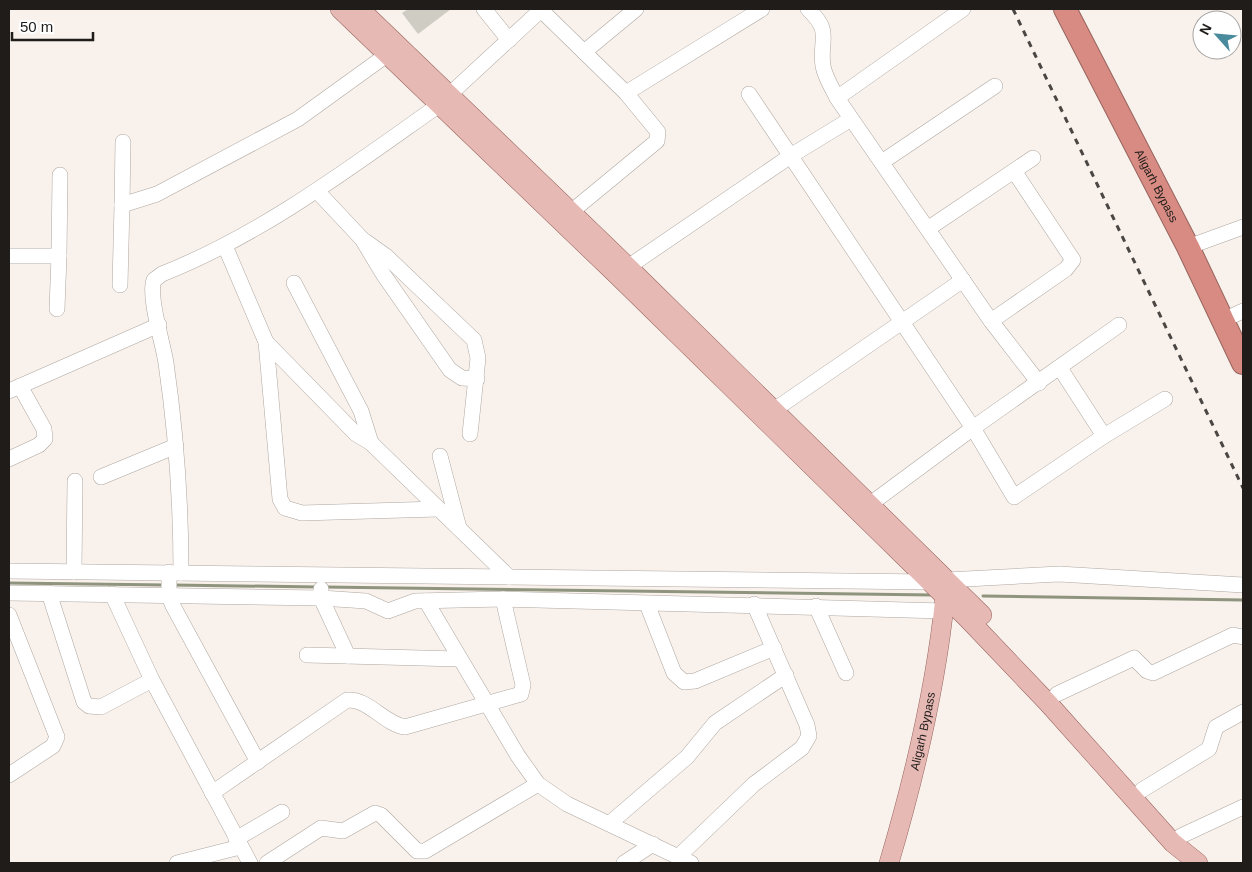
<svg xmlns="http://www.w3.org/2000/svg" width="1252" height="872" font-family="Arial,sans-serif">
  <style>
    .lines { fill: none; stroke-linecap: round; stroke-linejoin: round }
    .stream { stroke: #8e947d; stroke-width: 3 }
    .building { fill: #cfccc4 }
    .minor-casing { stroke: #aea7a1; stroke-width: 16 }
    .major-casing { stroke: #97645e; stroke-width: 20 }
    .highway-casing { stroke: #97645e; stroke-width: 24 }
    .minor { stroke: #fff; stroke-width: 15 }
    .major { stroke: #e7b9b4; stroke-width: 19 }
    .highway { stroke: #d78b82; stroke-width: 22 }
    .rail { stroke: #4a4644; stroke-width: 3; stroke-dasharray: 6 6; stroke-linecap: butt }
    .labels { text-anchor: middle; stroke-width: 4; stroke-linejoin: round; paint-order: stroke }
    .street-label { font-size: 12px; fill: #1f1c1a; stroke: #fff }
  </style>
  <rect width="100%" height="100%" fill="#f9f1eb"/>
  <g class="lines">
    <g class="stream">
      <polyline points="9,583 166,585"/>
      <polyline points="174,585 318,587"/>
      <polyline points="324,587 933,595"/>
      <polyline points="983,596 1243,600"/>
    </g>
  </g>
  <polygon class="building" points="408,9 451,9 418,34 402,13"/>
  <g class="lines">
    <g class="minor-casing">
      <g id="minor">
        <polyline points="484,9 509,40"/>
        <path d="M808,9C833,33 819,38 823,66C825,77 832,88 837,98L991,321L1039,383"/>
        <polyline points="541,10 626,93"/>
        <polyline points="584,52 636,9"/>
        <polyline points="749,94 973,428 1014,497 1104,436 1060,368"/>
        <polyline points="449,95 542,9"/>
        <polyline points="837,98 963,9"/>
        <polyline points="123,142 122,205 157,194 298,119 388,54"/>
        <polyline points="882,162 995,86"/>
        <polyline points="317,191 362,239 383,274 450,370 462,378 477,379"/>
        <polyline points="571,212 657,141 658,132 626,93 762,9"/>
        <polyline points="929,228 1033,158"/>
        <polyline points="365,241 386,256 474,340 478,358 470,434"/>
        <polyline points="225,246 266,342 280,499 285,508 302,513 438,509"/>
        <polyline points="1188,247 1243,227"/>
        <polyline points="9,256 59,256 60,175"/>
        <polyline points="628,267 792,155 851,119"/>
        <polyline points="294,283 361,411 371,443"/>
        <polyline points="120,285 122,205"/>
        <polyline points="57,309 59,256"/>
        <polyline points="1223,320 1243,311"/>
        <polyline points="991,321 1066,269 1073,260 1014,171"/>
        <polyline points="266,342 356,434 371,443 509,577"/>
        <polyline points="9,391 159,325"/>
        <polyline points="774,410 963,280"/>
        <polyline points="1104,436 1165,399"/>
        <polyline points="440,456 459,528"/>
        <polyline points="9,459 39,445 45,439 44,429 20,386"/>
        <polyline points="101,477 176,446"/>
        <polyline points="869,505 973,428 1119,325"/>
        <polyline points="9,571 930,582"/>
        <polyline points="74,572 75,481"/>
        <polyline points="169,572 169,596 173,606 258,762"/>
        <path d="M181,573C181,503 176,432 166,363C163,343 148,297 154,280L162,274C263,234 351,167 439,105"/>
        <polyline points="947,580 1059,574 1243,585"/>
        <polyline points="321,589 321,598 348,656"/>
        <polyline points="9,593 321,598 366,601 388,611 415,601 503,599 943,611"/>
        <polyline points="49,593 84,702 89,706 101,707 152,680"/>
        <polyline points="112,594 152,680 250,863"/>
        <polyline points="426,601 518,756 538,784 567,804 691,863"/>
        <polyline points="647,604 674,673 684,682 695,681 774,648"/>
        <polyline points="816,606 846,673"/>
        <polyline points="9,615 57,737 53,746 9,775"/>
        <polyline points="307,655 459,659"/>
        <polyline points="1057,694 1134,658 1147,671 1153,673 1233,635 1243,637"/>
        <polyline points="1142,790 1209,749 1216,727 1243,712"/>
        <path d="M212,793L347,700C368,698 384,724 405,727L521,694L523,685L503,599"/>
        <polyline points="610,823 687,757 715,723 786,675"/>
        <polyline points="1181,836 1243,807"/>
        <polyline points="236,839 282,812"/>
        <polyline points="679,856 754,784 802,748 809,736 807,725 754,604"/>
        <polyline points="177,863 240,847"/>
        <polyline points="267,863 321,828 343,831 375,813 381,815 417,851 425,851 538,784"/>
        <polyline points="624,863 653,844"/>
      </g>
    </g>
    <g class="major-casing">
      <g id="major">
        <polyline points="340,9 619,277 967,618 1048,703 1173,843 1198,863"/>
        <polyline points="360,9 628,267 982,615"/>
        <path id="s1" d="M889,863C915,775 936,688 945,597"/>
      </g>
    </g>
    <g class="highway-casing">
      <g id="highway">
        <path id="s2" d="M1065,9L1188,247L1243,363"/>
      </g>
    </g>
    <use href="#minor" class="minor"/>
    <use href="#major" class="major"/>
    <use href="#highway" class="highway"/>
    <polyline class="rail" points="1013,9 1243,488"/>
  </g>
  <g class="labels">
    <g class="street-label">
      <text dy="4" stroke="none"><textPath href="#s2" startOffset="199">Aligarh Bypass</textPath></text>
      <text dy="4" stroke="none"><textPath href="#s1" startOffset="136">Aligarh Bypass</textPath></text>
    </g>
  </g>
  <rect width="1252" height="872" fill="none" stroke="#1f1c1a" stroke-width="20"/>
  <g transform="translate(1217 35) rotate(297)"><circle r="24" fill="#ffffff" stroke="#a5a4a3"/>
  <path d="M0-4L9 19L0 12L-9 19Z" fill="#498b9c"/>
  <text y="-8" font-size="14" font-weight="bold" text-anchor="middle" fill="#1f1c1a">N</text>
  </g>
  <path d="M12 32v8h81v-8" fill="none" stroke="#1f1c1a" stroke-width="2.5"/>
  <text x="20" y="32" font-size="15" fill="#1f1c1a" stroke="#ffffff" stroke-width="4" paint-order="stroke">50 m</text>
</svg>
